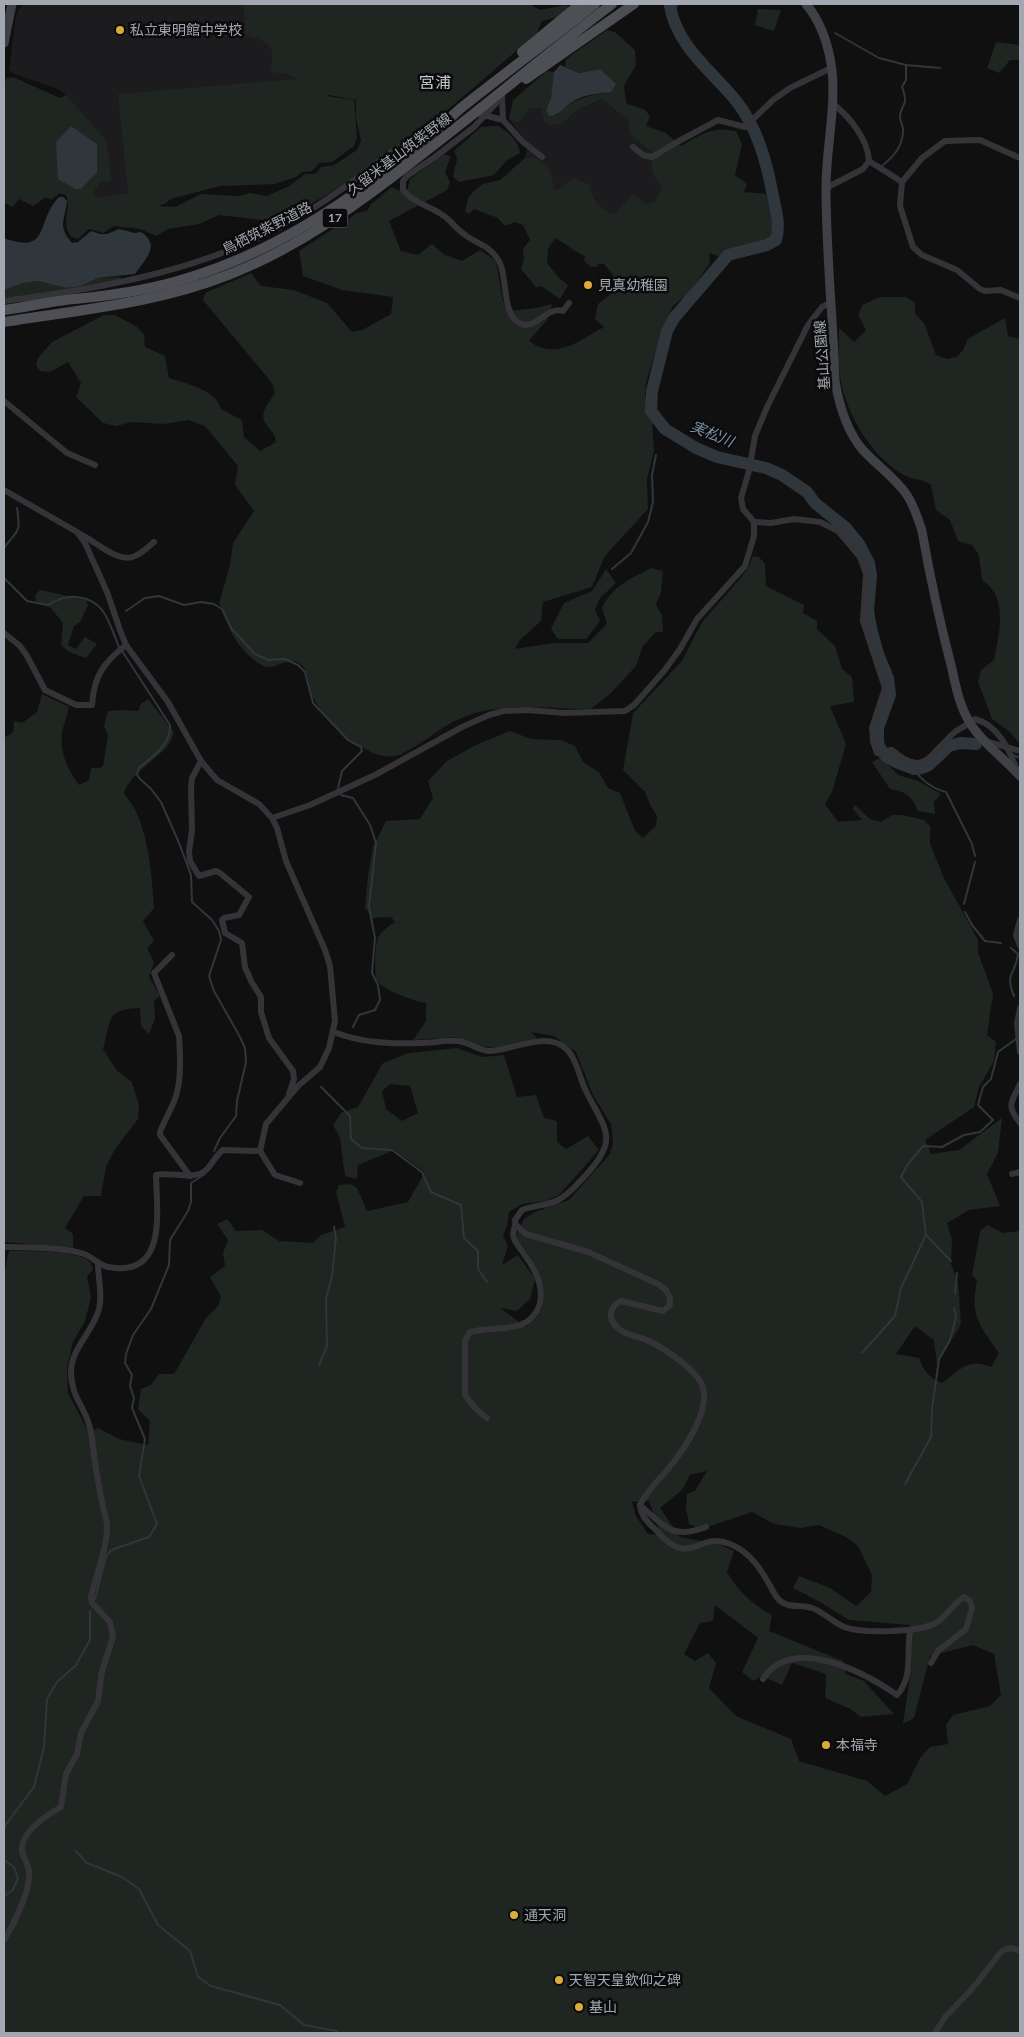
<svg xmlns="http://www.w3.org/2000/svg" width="1024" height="2037" font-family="Lato,'Noto Sans JP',sans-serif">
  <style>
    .built { fill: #1c1c1e }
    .green { fill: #1f2520; fill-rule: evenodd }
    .water { fill: #2f363c }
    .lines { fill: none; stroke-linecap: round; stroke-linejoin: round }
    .stream { stroke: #2f363c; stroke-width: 2 }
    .river { stroke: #2f363c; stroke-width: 12 }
    .street { stroke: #343438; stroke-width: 6 }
    .secondary { stroke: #404146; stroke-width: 9 }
    .primary { stroke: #4e4f55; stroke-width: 10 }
    .poi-dot { fill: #ddab3c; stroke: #0b0b0c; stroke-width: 2 }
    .labels { text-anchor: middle; stroke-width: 5; stroke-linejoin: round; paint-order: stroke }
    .shield { fill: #0b0b0c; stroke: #757880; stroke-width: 1 }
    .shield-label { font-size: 12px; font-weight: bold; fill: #a3a7b1 }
    .poi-label { font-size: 14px; fill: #a3a7b1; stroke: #0b0b0c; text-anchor: start }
    .street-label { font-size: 14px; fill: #a3a7b1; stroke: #0b0b0c }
    .water-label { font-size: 15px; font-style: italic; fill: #7d93a9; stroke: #0b0b0c }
    .quarter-label { font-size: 16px; fill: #c3c6cd; stroke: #0b0b0c }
  </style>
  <rect width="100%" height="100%" fill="#101011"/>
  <g class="built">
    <polygon points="22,4 296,4 325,96 354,100 357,138 354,146 332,162 319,163 312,171 302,172 296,177 274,184 220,186 170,199 166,203 128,193 96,199 94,192 100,183 111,182 66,95 58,89 12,73 9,69 16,15"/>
    <polygon points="602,99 628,121 630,134 652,152 652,173 662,187 655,201 646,204 633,193 614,214 599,207 593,196 573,178 561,188 555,190 536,158 525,158 528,144 509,119 518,123 531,108 542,108 544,121 550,126 562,124 577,110"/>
  </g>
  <g class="green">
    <path d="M240,4H529L540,10L565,5L569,7L557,17L542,21L537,33L444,113L431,127L395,156L386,150L383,157C347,183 311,206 271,225L262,220L219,215L199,224L168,229L156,236L140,229L114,226L103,233L89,229L78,239L71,237C60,221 72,211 66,195L60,193L51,200L46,197L33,206L19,199L13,207L4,203V87L6,78L13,77L60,98L66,95L104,138L108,148L111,182L100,183L94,192L96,198L128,193L118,94L296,79L287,74L270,72C277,47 269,41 245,35L244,8ZM329,95L356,100V118L361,141L357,150L334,165L321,167L315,174H305L289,186L267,196L250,193L238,196L201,194L175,207L158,206L166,203L170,199L220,186L274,184L296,177L302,172L312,171L319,163L332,162L354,146L357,138L354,100L326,96Z"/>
    <polygon points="758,9 781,10 774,31 755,25"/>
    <path d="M607,30L615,32L635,50L636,65L624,86L626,103L645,110L650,116L646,126L666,133L681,146C703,134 710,127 736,131L742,144L735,176L744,181L747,185L744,192L766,194L774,226L783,230L778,245L768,251L728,259L709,253L710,263L689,293L673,306L662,330L646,383L645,396L652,418L654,451L647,479L648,509L605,556L592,587L543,602L541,621L520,640L515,649L553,643H588L607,624L602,608C612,586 630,579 651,568L663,571L661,592L656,605L662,615L663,632H656L643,646L636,666L611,693L591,709C547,709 499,700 457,720C440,728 425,741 409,750C405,752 399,756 395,756C379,759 363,748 350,740C339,732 319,710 313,697C308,687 310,670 299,663C290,657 280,666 270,667C258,669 237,644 232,634C227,623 226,613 219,603L230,565L233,543L254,511L235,485L238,466L205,426L188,420L164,424L132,422L116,426L103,423L76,397L81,383L68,362L50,372L40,371L36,365L38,358L52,342L104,315H115L137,327L144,334L145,347L165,356L169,378C187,384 215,389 221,409L242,420L244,437L260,451L276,442C274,430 270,432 265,422C259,413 270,401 275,393L272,383L203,300L205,293L251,273L261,286L294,290L327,303L352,332L362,330L391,314L393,297L342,290L303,276L299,251L357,213L367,211L371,204L392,187L406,194L410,179L444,154L451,156L445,172L450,182L447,190L389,221L401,251L418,255L432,244L445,255L462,261L480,250L496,261L503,301L508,311L536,308L552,304L547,320L529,341C556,361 578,341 604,327L595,319L598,304L612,293L613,275L604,264H598L597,267H591L584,261L585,256C575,252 566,244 555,238L548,249L547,263L558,277L568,285L560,299L541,286L536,287L521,269L524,259L523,249L530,240L523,225L514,222L508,225H504L498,218L474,209L469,214L465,212L468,198L474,191L483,184L500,180L525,158H536L549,169L555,190L561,188L573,178L589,184C594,202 597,206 614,214L633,193L646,204L655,201L662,187L652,173V152L630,134L628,121L602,99L577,110L562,124L550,126L544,121L541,108H531L518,123L509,119L513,100L547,71L554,72C554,85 552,98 546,110L557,115C571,100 586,95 606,93L600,69L579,73L565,67L566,59Z"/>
    <polygon points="996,42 1020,45 1020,60 1010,60 999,73 987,68"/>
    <path d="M498,126C508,131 519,142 520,153L507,160L494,175L459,182L453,177L457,159L454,151L481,127Z"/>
    <polygon points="121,277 119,285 4,302 4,290 23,283 38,281 66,288 81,286 98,278"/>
    <path d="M880,297H906L915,303V314L924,323L936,355L947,359L957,357L963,350L968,339L1005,318L1008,336L1020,339V744L1010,732L992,719L978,682L981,670L994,660C999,634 1009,597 982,580L979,555L972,545L958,541L950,520L936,510L931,485C923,479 914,480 906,476C872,459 844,411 840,375C838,359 839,343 839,328L854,342L866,330L858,315L862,305Z"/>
    <path d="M753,556L759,557L765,564L766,586L804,605L803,613L817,621V629L835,646L842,669L852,677L854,702L830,706L846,744L832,792L825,804L838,822L862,820L853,809L855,805L870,819L881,822L892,815H902L924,820L930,826V844L944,878L978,940V952L993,994L987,1035L996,1042L994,1061L979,1087L974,1107L925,1140L931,1154L959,1150L1002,1118L998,1153L987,1174L1000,1206L969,1210L947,1223L952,1239L951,1264L958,1283L961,1324L937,1365L934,1340L915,1326L896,1354L919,1358C923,1370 929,1378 942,1383C960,1370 969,1357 991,1367L999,1353C979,1324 970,1317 977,1280L972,1275L980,1231L987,1225L1003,1233L1020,1231V2033H4V1273L9,1251C24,1251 81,1250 90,1262C92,1264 92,1267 93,1270L87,1276L91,1297L85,1321L73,1342L67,1367L68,1393L89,1433L98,1428L119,1439L148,1445L150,1421L138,1409L141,1389L151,1385L159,1374H174L206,1318L218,1306L221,1297L210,1277L225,1266L223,1253L228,1240L217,1224L227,1219L236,1231L262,1230L279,1241L313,1243L321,1235L345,1227L336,1192L339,1185L350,1184L357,1188L367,1211L408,1202L421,1179L424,1171L394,1150L358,1165L357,1179L345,1176L340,1138L333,1125L341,1113L358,1107L383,1063L409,1053L457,1048L483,1057L504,1055L517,1097L536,1095L544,1118L557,1121V1142L566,1149L588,1136L599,1150L559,1195L545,1201L522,1204L509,1212L507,1226L503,1235L508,1246L502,1265L518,1255L535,1279L530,1299L517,1311L500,1308L526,1327C529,1323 535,1320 538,1316C554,1290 533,1260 518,1240L517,1234L524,1219L535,1212L569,1200L610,1154L613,1143L611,1124L593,1095L576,1052L554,1036L531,1032L537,1038L496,1048L481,1046L456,1037L413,1040L426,1021V1003C416,1002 382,989 377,981C374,975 375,944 378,938C381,931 389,926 395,922L391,917L372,918L365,907L368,876L373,847L386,821L420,819L433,798L428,781L447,761L478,744L510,731L531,739L561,740L575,746L583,762L599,772L608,788L620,793L635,831L643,838L656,826L657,816L650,805L645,792L623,770L633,713L682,661L702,622L739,580L748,568ZM390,1084L410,1086L418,1113L402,1121L386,1109L382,1091ZM707,1471L695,1491L687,1494L686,1508L689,1524L702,1529L752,1512L774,1524L801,1528L819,1525L846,1537L858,1546L872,1575L871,1592L856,1606L830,1588L799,1576L793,1588L820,1602L849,1620L910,1625L912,1663L903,1724L914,1718L930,1656L973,1645L994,1654L1001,1695L990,1706L953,1715L946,1725L948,1744L930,1747L920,1758L907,1784L885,1796L867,1781L799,1761L791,1739L736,1716L709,1688L716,1663L708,1653L695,1661L684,1654L700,1623L713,1621L715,1605L758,1638L742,1672L753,1681L762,1676L782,1685L792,1663L826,1674L825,1698L850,1709L861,1717L894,1714L864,1681L846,1674L843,1661L769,1631L772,1615C753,1605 737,1590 727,1572L734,1551L718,1544L680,1537L660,1508L682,1490L690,1475ZM649,1501L661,1535L648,1534L636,1516L632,1502Z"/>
    <polygon points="606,569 616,583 600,598 595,610 600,621 586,639 558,639 551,629 564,603 592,591"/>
    <polygon points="40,590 86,600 88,605 80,622 74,626 68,645 76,649 85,637 97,644 86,658 69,652 61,645 63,623 51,608 36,601 35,595"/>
    <path d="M42,694L69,707C67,716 63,726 62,734C60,754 68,770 79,785L89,780L91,768H100L103,766L108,736L104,726L108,711L123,710L138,711L141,704L148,699L174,732C172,737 170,743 167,747C156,759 127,777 124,794C148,818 152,875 154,908L143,921L154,941L147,948L154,962L149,977L160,996L154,1001L155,1019L149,1034L141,1026L140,1008C106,1009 111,1020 103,1049L117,1071L132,1082L139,1105L138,1119L115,1149L106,1167L101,1196H84L65,1228L73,1234V1248L4,1242V738L13,732L14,721L22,723L37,712Z"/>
    <path d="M881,757L898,775L918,781L941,794L934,802L935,814L918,811C912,796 905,791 890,789L872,762Z"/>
  </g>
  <g class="water">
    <path d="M560,65L579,73L600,69L616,84L611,92C597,94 585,94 572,102C564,107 559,116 549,116L546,110L551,98L554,72Z"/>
    <polygon points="71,126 97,144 97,172 81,189 75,189 58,179 56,142"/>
    <path d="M59,197H63L67,201C65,221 57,225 72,243L78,242L91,231L100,234H107L119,229L135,233L141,232C162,246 144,260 135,274L98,278L81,286L66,288L38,281L23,283L4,290V238C51,255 35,222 59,197Z"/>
  </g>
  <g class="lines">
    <g class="stream">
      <polyline points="835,33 879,58 906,65 940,68"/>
      <path d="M883,165C894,156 902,147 903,132C904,127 900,122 900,117C900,103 910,108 902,87L906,80V66"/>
      <path d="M4,548C18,529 21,534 17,508"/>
      <polyline points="612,569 631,553 648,522 653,502 652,475 656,455"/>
      <path d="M4,578L27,601L48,605C59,599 65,596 77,597C106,600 109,624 119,647"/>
      <polyline points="126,611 145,598 159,596 184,605 201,602 214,604 222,609 231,628 255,654 268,660 285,659 298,665 305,672 313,703 348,740 361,747 362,751 342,771 338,788"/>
      <path d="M122,651L170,725C171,745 153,756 139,768L137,774L139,778L151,789L161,802L179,843L191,875L192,902L212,920L219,931L221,940L209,976L214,991L240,1037L245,1048L246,1062L237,1101L236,1116L220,1138L214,1151"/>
      <polyline points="1013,755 1020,758"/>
      <path d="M914,769C921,780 933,789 946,792L972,844L975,856"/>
      <polyline points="341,795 353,798 370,825 376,843 369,907 375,938 372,973 378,985 380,1000 375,1010 359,1015 353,1027"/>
      <polyline points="964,904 975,862"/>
      <polyline points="965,912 972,925 985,941 1001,943"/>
      <path d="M1011,948L1018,954C1016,975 1004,972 1014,996"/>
      <polyline points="321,1087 350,1116 351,1139 362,1148 392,1150 422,1172 431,1192 461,1205 464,1238 478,1251 478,1269 487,1282"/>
      <polyline points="926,1235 951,1261"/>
      <polyline points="955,1293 957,1273"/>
      <polyline points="862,1353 895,1316 901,1288 926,1235 922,1202 901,1177 908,1164 923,1146 942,1147 964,1135 980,1132 993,1120 978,1105 983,1087 991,1079 998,1052 1016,1039"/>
      <polyline points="319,1365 327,1346 326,1299 332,1276 336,1238 334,1227"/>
      <polyline points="905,1484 931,1437 932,1409 939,1359 950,1340 956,1317 954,1308"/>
      <polyline points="95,1599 106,1557 111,1550 149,1537 157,1524 139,1476 145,1439 132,1408 134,1398 130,1386 132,1375 125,1363 126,1354 133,1335 151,1309 169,1265 170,1240 188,1211 191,1202 191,1183 205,1174"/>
      <polyline points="4,1831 6,1824 34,1787 44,1747 47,1699 57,1682 76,1665 90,1640 90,1611"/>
      <polyline points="76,1851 87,1863 122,1877 139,1889 158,1925 190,1951 198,1977 211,1986 280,2005 304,2025 337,2031"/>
      <polyline points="4,1860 14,1867 18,1878 13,1890 4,1896"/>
    </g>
    <path class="river" d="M672,4L670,6C677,47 713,72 737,102C757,128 766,160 772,191C775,208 781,223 776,240L767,245L728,255L674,318L667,331L652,391L651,411L665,429L696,448L717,457L766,468L782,475L807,492L815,503L846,528L859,544L869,563L871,576L868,611L871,628L878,654L888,678L890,695L878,728V743L881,750L887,757L898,763L914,769L922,768L929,765L949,746L960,743L976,744"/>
    <g class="street">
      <path d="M502,97L474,127L435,157L407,176L403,181V190C414,203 427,205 441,214C450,219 455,228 464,234C476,244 486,243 497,258C509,273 500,315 521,324C536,330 547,306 563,311L569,303"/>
      <polyline points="480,114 503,120 502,95"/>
      <polyline points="503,120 523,142 542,157"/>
      <polyline points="633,147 643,155 652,157 679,141 718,120 745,127 773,100 790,88 831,68"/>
      <polyline points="1020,158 980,140 945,141 922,158 902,182 900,206 913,247 922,255 957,270 980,289 985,291 1001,290 1020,298"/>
      <polyline points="869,161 902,182"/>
      <path d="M826,188L863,169L869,161C868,139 849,116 832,103"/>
      <path d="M4,301C106,288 211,269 300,216C333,197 363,174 393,151"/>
      <polyline points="4,401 67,453 95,465"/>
      <path d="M4,490L77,532L85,543L107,592L120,630L126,645L168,702L201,761L217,780L259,804L272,818L277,828L286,861L325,950L330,966L335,1021L329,1048L320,1067L298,1086L266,1124L260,1151L223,1150C216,1155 213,1163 207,1169C194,1182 172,1171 156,1175C157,1214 167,1278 108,1267C98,1265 93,1257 84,1254C65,1247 25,1247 4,1247"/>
      <path d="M754,522L771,523L794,519L820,522L838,531L860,557L866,574L863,621L885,688L872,728L873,741L877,753L892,750C926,780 931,751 955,732C961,727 969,725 975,719C998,725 1009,749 1017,770"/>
      <path d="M78,533C93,539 119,565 135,556C142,553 148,547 154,542"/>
      <path d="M4,633L20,646L27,656L45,690L76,705H92C94,676 103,663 126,645"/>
      <polyline points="985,741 1020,751"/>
      <polyline points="201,761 192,778 191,788 192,831 189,851 190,861 199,876 216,871 220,873 249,897 239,915 224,918 222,920 225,933 242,943 245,967 251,981 261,997 261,1012 269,1038 293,1071 294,1079 289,1094"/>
      <polyline points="272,818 310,805 375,775 462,727 489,715 503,711 528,710 564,713 625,711 634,705 664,671 680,649 697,619 745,566 754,536 754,522 743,509 741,498 749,471 755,436 767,407 808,325 822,307 832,302"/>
      <polyline points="1020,920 1016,935 1020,946"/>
      <path d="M172,955L154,973L179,1036C180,1055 182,1080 175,1099C171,1110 164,1121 160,1132V1135L190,1176"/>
      <polyline points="1020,1008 1017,1024 1020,1052"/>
      <path d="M334,1032C361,1043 391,1044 420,1043C432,1043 446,1040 458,1041C470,1042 478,1051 490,1051C512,1050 544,1032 564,1047C577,1057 579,1078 586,1091C605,1130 620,1138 586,1175C578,1183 569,1195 558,1200C547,1206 534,1205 522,1210L515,1220C517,1227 511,1231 514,1238C516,1244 520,1248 524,1254C536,1270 547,1291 537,1311C533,1317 527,1323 520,1325C504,1330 486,1328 470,1332L465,1341V1395L475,1408L487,1418"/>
      <path d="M1020,1084C1011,1103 1006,1105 1020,1123"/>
      <polyline points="260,1151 275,1175 300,1183"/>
      <polyline points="1012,1174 1020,1172"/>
      <path d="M516,1225L526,1234L588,1252L658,1284L666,1290L670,1298V1305L663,1311L621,1301C611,1306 607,1316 615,1325C622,1335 639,1336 649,1341C665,1349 699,1371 703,1388C710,1412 683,1451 668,1469C658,1481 646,1492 640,1505C641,1516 648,1523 656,1530C692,1571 696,1530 730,1544C748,1551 760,1567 769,1584C772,1589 775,1596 779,1600C789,1609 800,1604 812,1608C823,1612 833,1622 844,1627C863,1634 917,1632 934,1624C948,1617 955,1600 964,1597L970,1601L972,1608L966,1629L938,1651L931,1663"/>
      <path d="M640,1505C664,1526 672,1540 706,1527"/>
      <path d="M763,1679C792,1634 864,1672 897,1695C914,1676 906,1653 910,1631"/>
      <path d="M4,1940C13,1926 31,1890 29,1872C29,1865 23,1858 22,1851C20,1832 47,1815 61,1807L66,1774L77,1754L81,1733L98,1701L102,1671L113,1637L110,1622L92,1603L91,1597C96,1574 107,1550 107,1526C107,1520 104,1513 103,1507C100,1492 97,1477 95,1462C93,1451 93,1439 90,1428C85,1406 71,1398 71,1371C72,1347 93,1332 99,1309C103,1294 98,1279 98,1264"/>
      <path d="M935,2033L945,2017L972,1989L1001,1952C1007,1947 1013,1947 1020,1951"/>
    </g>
    <g class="secondary">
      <path d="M806,4C821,22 829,47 832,70C836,109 826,149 826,188C826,252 833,317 835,381C839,404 846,430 862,449C876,465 895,477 907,495C914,506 918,518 922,531C930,577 940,623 952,669C956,688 960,707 970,723C983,744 1004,758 1020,776"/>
      <polyline points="4,43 12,4"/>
    </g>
    <g class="primary">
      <polyline points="522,52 580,4"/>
      <polyline points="526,79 634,4"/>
      <path d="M4,310C27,307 51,301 75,299C117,295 157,289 197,275C287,246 367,189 438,128C446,122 453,115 461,108C505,73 551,39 595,4"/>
      <path d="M4,322C79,310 157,303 228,275C298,248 358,204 417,158C483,108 546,54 612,4"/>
    </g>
  </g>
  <g class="poi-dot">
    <circle cx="120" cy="30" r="5"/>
    <circle cx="588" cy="285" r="5"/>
    <circle cx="826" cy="1745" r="5"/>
    <circle cx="514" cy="1915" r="5"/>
    <circle cx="559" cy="1980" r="5"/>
    <circle cx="579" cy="2007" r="5"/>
  </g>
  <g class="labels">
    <rect class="shield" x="322.5" y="208.5" width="25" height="19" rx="4"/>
    <g class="shield-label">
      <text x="335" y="222">17</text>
    </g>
    <g class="poi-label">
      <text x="130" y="35">私立東明館中学校</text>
      <text x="598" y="290">見真幼稚園</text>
      <text x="836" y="1750">本福寺</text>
      <text x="524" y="1920">通天洞</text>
      <text x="569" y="1985">天智天皇欽仰之碑</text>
      <text x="589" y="2012">基山</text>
    </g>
    <g class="street-label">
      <text transform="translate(399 154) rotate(-37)" y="5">久留米基山筑紫野線</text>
      <text transform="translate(267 228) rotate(-27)" y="5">鳥栖筑紫野道路</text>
      <text transform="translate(822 355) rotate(-94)" y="5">基山公園線</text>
    </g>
    <g class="water-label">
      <text transform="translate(712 434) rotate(22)" y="5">実松川</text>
    </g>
    <g class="quarter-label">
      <text x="435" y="88">宮浦</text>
    </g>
  </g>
  <rect width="1024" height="2037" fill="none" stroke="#a3a7b1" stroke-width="10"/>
</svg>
